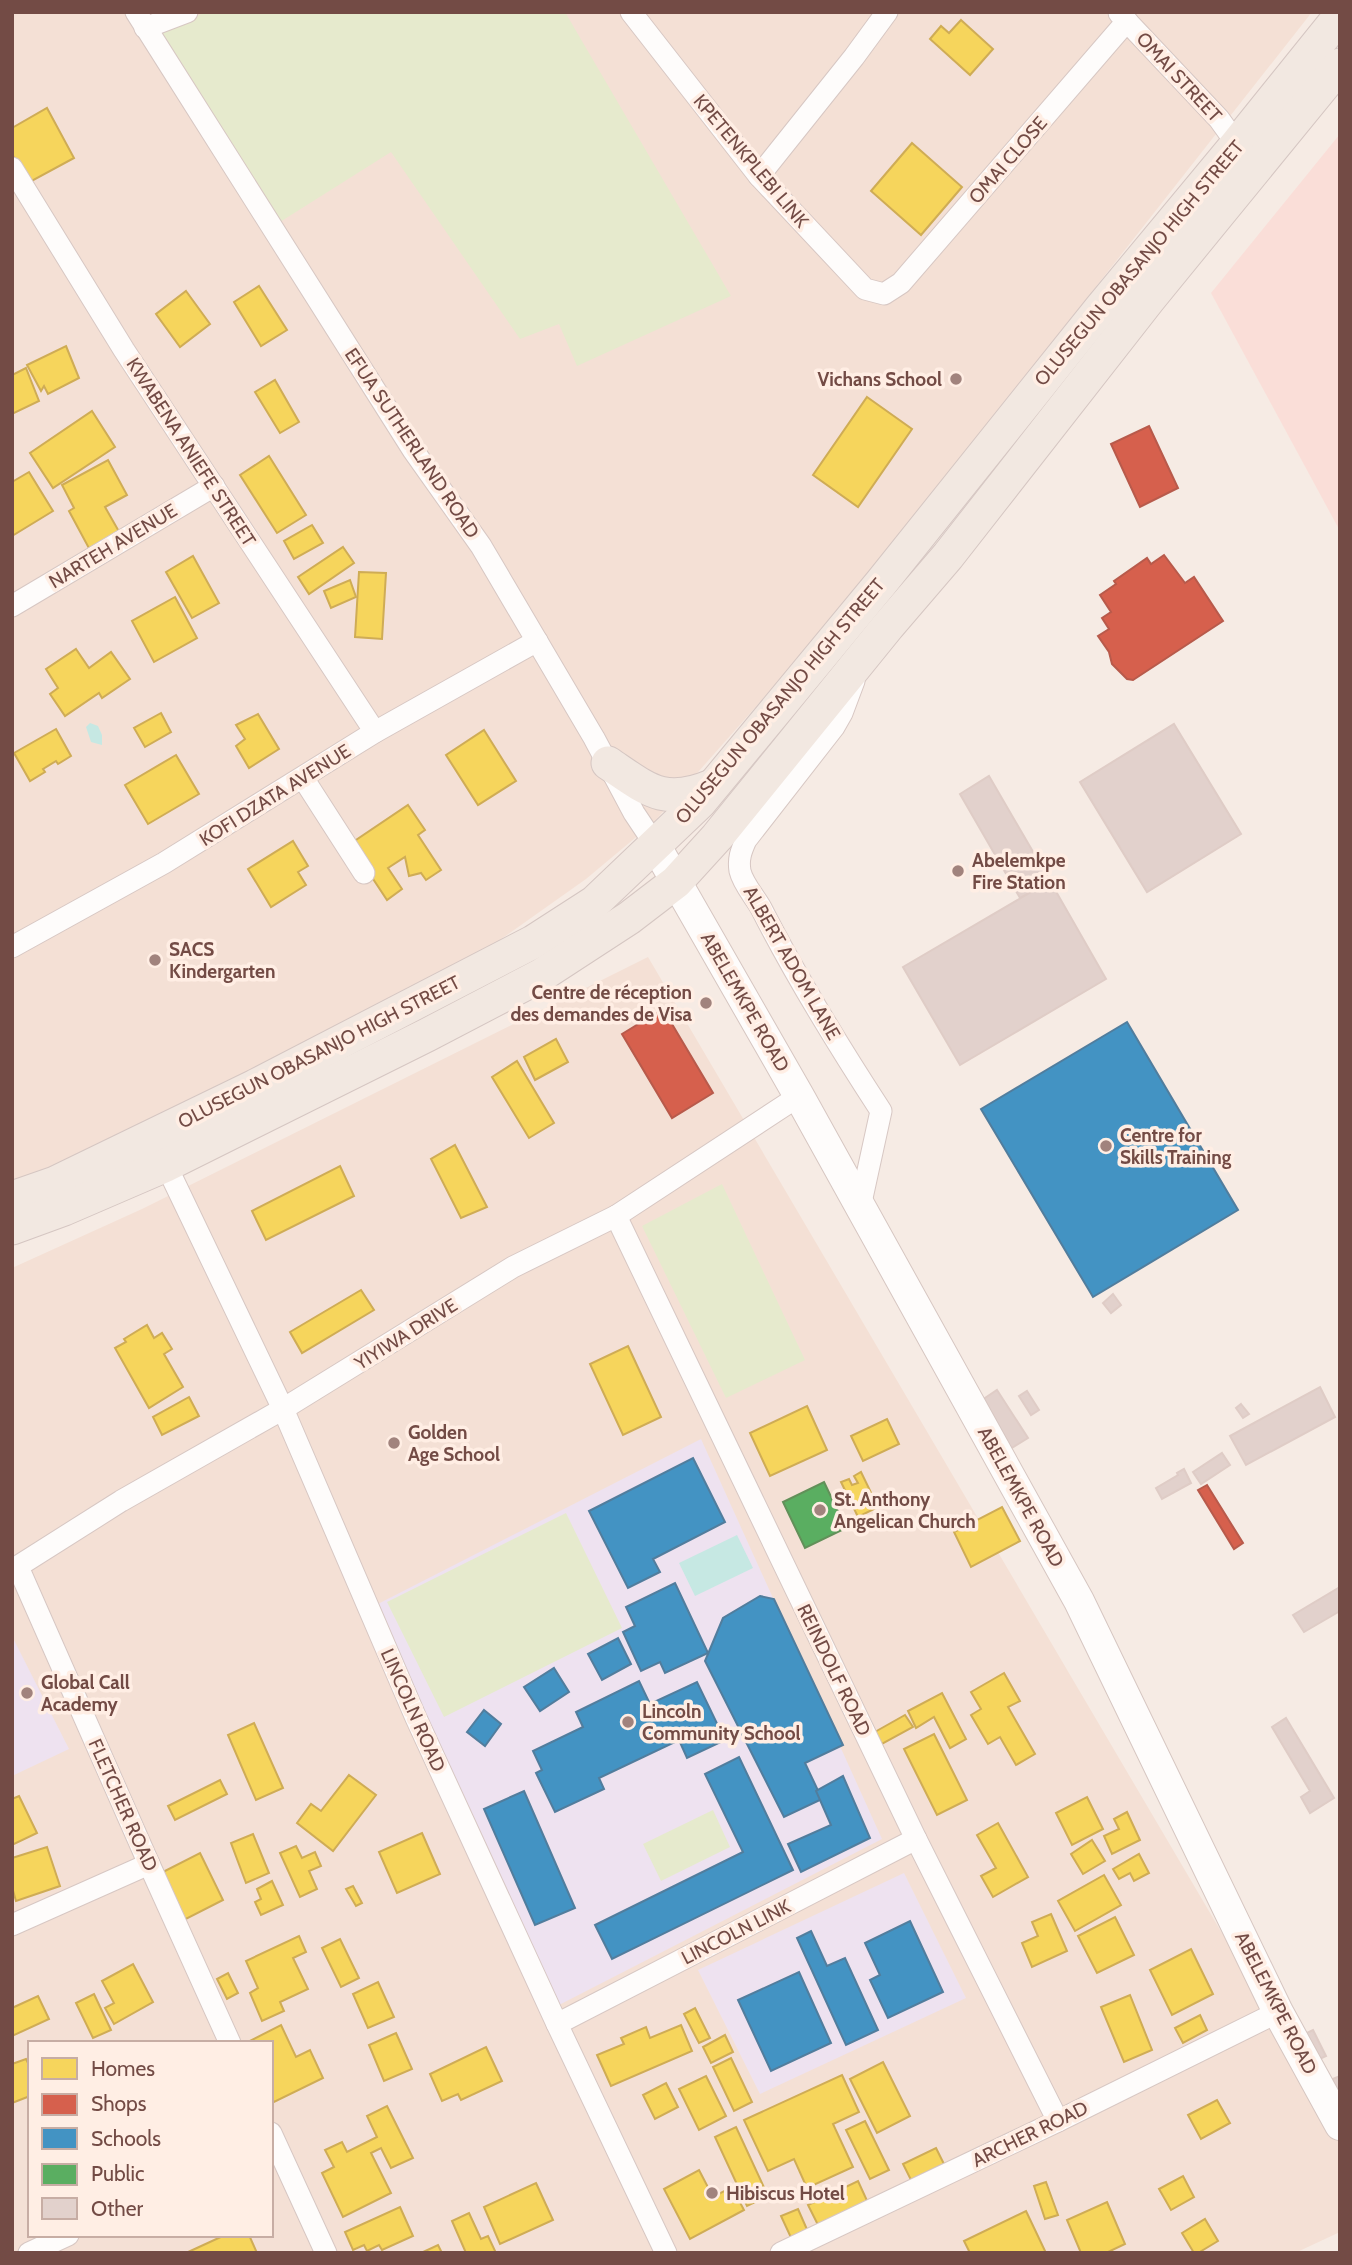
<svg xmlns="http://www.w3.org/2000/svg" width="1352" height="2265" font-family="Cabin,sans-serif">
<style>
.residential{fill:#f4e0d5;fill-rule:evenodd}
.commercial{fill:#faded8}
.education{fill:#eee2f0}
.green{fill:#e6eacd}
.water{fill:#c6e8e3}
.homes{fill:#f6d55c;stroke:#cfac55;stroke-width:2}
.shops{fill:#d6604d;stroke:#b85a4b;stroke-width:2}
.schools{fill:#4393c3;stroke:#517d9d;stroke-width:2}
.public{fill:#5aae61;stroke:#629059;stroke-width:2}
.building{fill:#e2d1cc;stroke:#dfccc6;stroke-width:2}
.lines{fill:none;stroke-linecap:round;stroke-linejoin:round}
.street-casing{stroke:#d7c7c3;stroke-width:23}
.secondary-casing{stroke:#d6c6c1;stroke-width:32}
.primary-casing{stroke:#d5c6c2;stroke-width:35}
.street{stroke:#fefcfb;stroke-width:21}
.secondary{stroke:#fefcfb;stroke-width:30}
.primary{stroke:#f2e8e1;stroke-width:33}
.poi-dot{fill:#a1837d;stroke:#ffeee4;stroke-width:2.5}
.labels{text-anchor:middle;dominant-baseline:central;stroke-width:7;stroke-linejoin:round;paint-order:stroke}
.street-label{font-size:19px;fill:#734b45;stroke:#ffeee4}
.poi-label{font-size:19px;font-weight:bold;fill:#734b45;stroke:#ffeee4;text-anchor:start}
</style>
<rect width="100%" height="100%" fill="#f6ebe4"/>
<g class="residential">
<polygon points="12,12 1312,12 844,607 653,823 586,879 480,954 148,1125 12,1184"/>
<path d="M648,957L1340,2134V2232L1295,2253H12V1268L142,1209ZM30,2043H271V2235H30Z"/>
</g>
<polygon class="commercial" points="1340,134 1340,531 1211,293"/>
<g class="education">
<polygon points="701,1439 882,1839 557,2006 374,1606"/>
<polygon points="12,1636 69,1749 12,1776"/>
<polygon points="904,1873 966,1998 760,2094 698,1970"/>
</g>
<g class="green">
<polygon points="206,12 565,12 731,296 577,366 559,324 520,339 391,152 280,222 159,31"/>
<polygon points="722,1184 805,1360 726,1398 642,1226"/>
<polygon points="566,1513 622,1628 444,1717 387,1602"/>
<polygon points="713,1810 730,1847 661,1881 643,1844"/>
</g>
<g class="water">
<polygon points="90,723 98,726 102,735 102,745 91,742 86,727"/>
<polygon points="737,1535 753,1568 695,1596 679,1563"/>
</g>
<g class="homes">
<polygon points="961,20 993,49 970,75 930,39 941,26 949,33"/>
<polygon points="47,108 74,158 28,183 12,154 12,128"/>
<polygon points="912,143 962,187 921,235 871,191"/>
<polygon points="259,286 287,330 261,346 234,302"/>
<polygon points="186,291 210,324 180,347 156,314"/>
<polygon points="66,346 79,378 48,394 44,386 41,391 27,365"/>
<polygon points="26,368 39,401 12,414 12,375"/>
<polygon points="275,380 299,422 280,433 255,392"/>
<polygon points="867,397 912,429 858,507 813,475"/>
<polygon points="92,411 115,447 53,488 30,453"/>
<polygon points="269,456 306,515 277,533 240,475"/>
<polygon points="108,460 127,495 105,507 121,535 91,552 69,511 74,508 62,485"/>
<polygon points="29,472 53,511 12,536 12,482"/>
<polygon points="312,525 323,543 294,559 284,541"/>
<polygon points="343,547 354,563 309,594 298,577"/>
<polygon points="193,556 219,603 192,618 166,572"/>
<polygon points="359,572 386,573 382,639 355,637"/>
<polygon points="350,580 356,597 331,608 324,591"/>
<polygon points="175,597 197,638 154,662 132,621"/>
<polygon points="76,649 89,668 111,652 130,679 102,698 99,693 65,716 50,694 58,688 46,669"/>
<polygon points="161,713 171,732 145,747 134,728"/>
<polygon points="258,714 279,749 249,768 236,746 245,739 236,725"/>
<polygon points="56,729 71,756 58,764 56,761 43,769 45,772 30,781 14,753"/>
<polygon points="484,730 516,781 478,805 446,755"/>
<polygon points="176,755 199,794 148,824 125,785"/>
<polygon points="408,805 425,830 418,835 441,870 426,880 421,873 409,876 405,857 388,868 402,889 387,900 350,844"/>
<polygon points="293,841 308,866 298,872 306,885 271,907 248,869"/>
<polygon points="556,1039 568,1062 535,1080 524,1057"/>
<polygon points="517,1061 554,1123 529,1138 492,1077"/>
<polygon points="455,1145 487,1207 461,1218 431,1159"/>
<polygon points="340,1166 354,1196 266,1240 252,1211"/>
<polygon points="361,1290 374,1310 302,1353 290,1332"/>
<polygon points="147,1325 154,1338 162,1333 172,1349 164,1354 183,1387 149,1408 115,1348 126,1342 124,1339"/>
<polygon points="628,1346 661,1417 623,1435 590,1364"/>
<polygon points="189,1397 199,1416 162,1435 153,1417"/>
<polygon points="807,1406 827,1450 770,1476 750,1433"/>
<polygon points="887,1419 899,1444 863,1461 851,1436"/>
<polygon points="861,1472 878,1507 858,1517 841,1482 849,1479 852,1485 858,1483 854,1476"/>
<polygon points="1002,1507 1020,1541 971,1567 954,1532"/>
<polygon points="1004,1673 1020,1701 1008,1707 1035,1754 1016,1765 1000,1737 988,1744 971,1715 981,1709 971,1692"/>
<polygon points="942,1693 966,1739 950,1748 934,1717 916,1728 908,1711"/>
<polygon points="905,1715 913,1727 880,1745 873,1733"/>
<polygon points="254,1723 283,1788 256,1800 228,1735"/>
<polygon points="934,1734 967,1800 937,1815 904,1749"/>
<polygon points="349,1775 376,1795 333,1851 297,1823 311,1804 321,1811"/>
<polygon points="220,1780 227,1794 175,1820 168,1806"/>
<polygon points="19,1796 37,1833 12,1845 12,1799"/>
<polygon points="1087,1797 1103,1829 1072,1845 1056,1813"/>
<polygon points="1127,1812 1140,1840 1112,1854 1104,1836 1119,1829 1114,1819"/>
<polygon points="998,1823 1028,1877 993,1897 981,1876 996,1868 977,1835"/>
<polygon points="422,1833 440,1874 397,1893 379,1852"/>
<polygon points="253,1834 269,1873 246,1883 231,1843"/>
<polygon points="1092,1840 1105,1861 1083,1874 1071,1854"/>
<polygon points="296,1846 302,1858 315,1852 321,1866 309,1871 317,1889 300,1897 280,1853"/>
<polygon points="47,1847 60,1886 16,1901 12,1887 12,1858"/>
<polygon points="200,1853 223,1900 180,1922 157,1875"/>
<polygon points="1139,1854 1149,1873 1134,1881 1130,1873 1119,1879 1113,1869"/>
<polygon points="1104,1875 1121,1905 1075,1931 1058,1901"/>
<polygon points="272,1881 283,1905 261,1915 255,1902 261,1899 257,1889"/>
<polygon points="353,1886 362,1903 356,1906 346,1889"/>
<polygon points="1051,1914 1067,1951 1032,1967 1022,1943 1038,1936 1032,1922"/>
<polygon points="1115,1917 1134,1955 1097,1973 1078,1936"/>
<polygon points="299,1936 306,1952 293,1958 308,1989 280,2002 284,2011 262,2021 250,1993 258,1988 246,1961"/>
<polygon points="340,1939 359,1978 341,1987 322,1948"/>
<polygon points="1191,1949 1213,1994 1172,2015 1150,1970"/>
<polygon points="133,1964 153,2002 114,2024 105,2008 114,2003 102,1981"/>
<polygon points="228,1973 238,1993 227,1999 217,1979"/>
<polygon points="378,1982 394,2017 368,2028 353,1994"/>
<polygon points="94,1994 111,2030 93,2038 76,2003"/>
<polygon points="1130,1995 1152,2050 1124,2062 1101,2007"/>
<polygon points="38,1996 49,2019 12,2036 12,2008"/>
<polygon points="695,2008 710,2038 699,2043 684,2014"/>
<polygon points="1200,2015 1207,2030 1183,2043 1175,2028"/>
<polygon points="281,2025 296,2057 310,2050 323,2078 274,2102 271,2097 271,2043 246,2043"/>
<polygon points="681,2025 692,2051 611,2086 597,2055 624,2044 621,2038 646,2027 650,2038"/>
<polygon points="396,2033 412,2069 384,2081 369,2045"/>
<polygon points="725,2035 733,2052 711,2063 703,2047"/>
<polygon points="486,2047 502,2081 461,2100 458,2094 442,2101 430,2074"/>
<polygon points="731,2058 752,2102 734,2111 713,2067"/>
<polygon points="26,2059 30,2067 30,2096 12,2103 12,2064"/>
<polygon points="883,2062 910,2116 877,2133 850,2079"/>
<polygon points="842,2075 859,2112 833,2124 853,2167 807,2188 794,2159 768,2171 744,2120"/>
<polygon points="706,2076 726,2116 699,2130 679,2089"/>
<polygon points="666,2083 678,2107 655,2119 643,2095"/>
<polygon points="1217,2100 1230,2123 1201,2139 1188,2115"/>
<polygon points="387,2106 413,2158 391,2168 381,2148 371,2153 391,2193 343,2217 322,2173 334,2167 325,2150 342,2142 347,2152 377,2137 367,2116"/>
<polygon points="865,2121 889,2170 870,2179 846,2130"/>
<polygon points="736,2127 768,2196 747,2206 715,2137"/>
<polygon points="936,2148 944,2164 911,2180 903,2164"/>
<polygon points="699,2170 713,2197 732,2187 744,2210 690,2239 664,2189"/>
<polygon points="1183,2176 1194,2197 1171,2210 1159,2189"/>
<polygon points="858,2181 869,2205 820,2229 808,2205"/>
<polygon points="1046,2182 1058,2215 1045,2219 1034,2186"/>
<polygon points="536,2183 553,2220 500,2244 484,2207"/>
<polygon points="1107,2202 1125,2244 1106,2253 1081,2253 1067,2220"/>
<polygon points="400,2207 413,2236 382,2250 379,2245 367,2251 364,2245 353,2250 345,2232"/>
<polygon points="798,2209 809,2234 793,2242 781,2216"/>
<polygon points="1026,2211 1046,2253 970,2253 964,2241"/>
<polygon points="469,2213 481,2239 488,2236 496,2253 466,2253 452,2221"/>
<polygon points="1205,2219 1218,2241 1198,2253 1194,2253 1182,2233"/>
<polygon points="225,2235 249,2235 257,2253 186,2253"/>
<polygon points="438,2245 442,2253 421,2253"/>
</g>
<g class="shops">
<polygon points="1149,426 1178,488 1140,507 1111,444"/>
<polygon points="1164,555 1185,583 1194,577 1223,621 1133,680 1127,679 1112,664 1109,652 1098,636 1109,629 1102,618 1111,612 1100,595 1116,584 1114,581 1147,558 1151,564"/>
<polygon points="663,1009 713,1093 672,1118 622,1034"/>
<polygon points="1207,1485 1243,1543 1234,1549 1198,1490"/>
</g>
<g class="schools">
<polygon points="1127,1022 1238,1210 1093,1297 981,1109"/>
<polygon points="693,1458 725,1522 653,1559 660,1572 628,1588 589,1511"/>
<polygon points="675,1583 708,1653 665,1673 660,1662 641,1671 623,1632 635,1626 626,1607"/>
<polygon points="760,1596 774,1599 843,1745 805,1763 822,1799 784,1817 705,1661 723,1618"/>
<polygon points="618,1638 631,1664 602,1680 588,1654"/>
<polygon points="554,1668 569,1692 540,1711 524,1687"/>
<polygon points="639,1681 650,1704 697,1682 725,1740 687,1758 679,1740 599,1778 604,1789 555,1812 536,1773 542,1770 533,1751 583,1727 576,1712"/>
<polygon points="484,1710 501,1724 485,1746 467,1732"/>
<polygon points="739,1757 793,1870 612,1959 595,1925 743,1852 705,1774"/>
<polygon points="843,1776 870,1838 801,1872 788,1844 831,1825 816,1791"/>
<polygon points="524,1791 575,1908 535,1925 484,1809"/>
<polygon points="910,1921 943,1992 888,2018 870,1980 880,1975 865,1943"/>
<polygon points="811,1931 827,1966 845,1958 878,2030 846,2045 797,1938"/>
<polygon points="799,1972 831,2043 771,2071 738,2000"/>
</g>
<polygon class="public" points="824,1482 846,1528 805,1548 783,1502"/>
<g class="building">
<polygon points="1174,724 1241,834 1147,892 1080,782"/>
<polygon points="989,776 1050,881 1020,898 960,794"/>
<polygon points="1050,881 1106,979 960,1065 903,967"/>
<polygon points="1113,1294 1121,1305 1111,1313 1103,1303"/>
<polygon points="1320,1387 1335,1417 1246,1465 1230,1436"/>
<polygon points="997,1390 1028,1438 1010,1449 982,1400"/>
<polygon points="1027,1391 1039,1410 1031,1415 1019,1396"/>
<polygon points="1241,1404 1249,1414 1243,1418 1236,1408"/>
<polygon points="1222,1453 1230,1465 1201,1484 1193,1472"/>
<polygon points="1184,1469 1191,1483 1162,1499 1156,1488 1178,1475 1177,1473"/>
<polygon points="1340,1587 1340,1611 1304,1632 1293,1615"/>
<polygon points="1286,1718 1334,1798 1310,1813 1301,1797 1310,1791 1272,1727"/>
<polygon points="1313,2030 1326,2056 1309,2064 1296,2038"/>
<polygon points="1340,2076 1340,2095 1323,2083"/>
</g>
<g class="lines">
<g class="street-casing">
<g id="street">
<polyline points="136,12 413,450 481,546 594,738 634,813 654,843"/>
<polyline points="631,12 759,176 865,289 884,294 901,283 1127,21"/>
<polyline points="1119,13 1219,119 1237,144"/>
<polyline points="145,28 187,12"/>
<polyline points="12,168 124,350 375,732"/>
<polyline points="759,176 854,57 887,12"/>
<polyline points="12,606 214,486"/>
<path d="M854,681L842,713L834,727L746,840C741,851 738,859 740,871C743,884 755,897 761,908C797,979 838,1045 881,1111L860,1207"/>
<polyline points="303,778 364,873"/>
<polyline points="12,947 164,863 375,732 537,641"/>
<polyline points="166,1165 283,1409 416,1718 557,2024 666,2253"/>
<polyline points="616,1216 916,1839 1058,2121"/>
<polyline points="18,1567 149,1864 230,2043"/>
<polyline points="12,1570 121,1501 283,1409 513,1267 616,1216 799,1096"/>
<polyline points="12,1925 149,1864"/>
<polyline points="557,2024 916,1839"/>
<polyline points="271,2133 326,2253"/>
<polyline points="29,2253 68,2235"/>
<polyline points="781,2253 1058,2121 1278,2012"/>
</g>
</g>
<g class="secondary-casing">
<polyline id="secondary" points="654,843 799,1096 1079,1601 1278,2012 1340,2125"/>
</g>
<g class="primary-casing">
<g id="primary">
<path d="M608,763C648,790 664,806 712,786"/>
<polyline points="12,1198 55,1183 255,1086 533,942 595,902 700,802 881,583 1101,308 1237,144 1340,16"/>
<polyline points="12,1228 64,1209 166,1165 427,1035 540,976 629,918 676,882 717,837 888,626 948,556 1149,299 1340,65"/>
</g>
</g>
<use href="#street" class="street"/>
<use href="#secondary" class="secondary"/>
<use href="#primary" class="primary"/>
</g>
<g class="poi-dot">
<circle cx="956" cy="379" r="7"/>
<circle cx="958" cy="871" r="7"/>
<circle cx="155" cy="960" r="7"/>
<circle cx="706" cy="1003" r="7"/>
<circle cx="1106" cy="1146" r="7"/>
<circle cx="394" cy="1443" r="7"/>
<circle cx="820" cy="1510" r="7"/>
<circle cx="27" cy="1693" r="7"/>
<circle cx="628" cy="1722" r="7"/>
<circle cx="712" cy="2193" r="7"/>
</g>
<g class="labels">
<g class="street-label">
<text transform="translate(1179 77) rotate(47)">OMAI STREET</text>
<text transform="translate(1008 160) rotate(-49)">OMAI CLOSE</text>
<text transform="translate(751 161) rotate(50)">KPETENKPLEBI LINK</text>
<text transform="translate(1139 263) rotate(-50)">OLUSEGUN OBASANJO HIGH STREET</text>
<text transform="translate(412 443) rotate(56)">EFUA SUTHERLAND ROAD</text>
<text transform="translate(191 452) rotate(57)">KWABENA ANIEFE STREET</text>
<text transform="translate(113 546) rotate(-31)">NARTEH AVENUE</text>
<text transform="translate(780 701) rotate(-50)">OLUSEGUN OBASANJO HIGH STREET</text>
<text transform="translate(275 795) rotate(-32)">KOFI DZATA AVENUE</text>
<text transform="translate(792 963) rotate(60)">ALBERT ADOM LANE</text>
<text transform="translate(745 1002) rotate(60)">ABELEMKPE ROAD</text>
<text transform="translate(319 1052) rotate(-27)">OLUSEGUN OBASANJO HIGH STREET</text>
<text transform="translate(406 1334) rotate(-32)">YIYIWA DRIVE</text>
<text transform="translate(1021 1497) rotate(61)">ABELEMKPE ROAD</text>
<text transform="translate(834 1670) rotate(64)">REINDOLF ROAD</text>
<text transform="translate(413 1710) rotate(66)">LINCOLN ROAD</text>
<text transform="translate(123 1805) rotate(66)">FLETCHER ROAD</text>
<text transform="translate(736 1932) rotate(-27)">LINCOLN LINK</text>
<text transform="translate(1276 2003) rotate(63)">ABELEMKPE ROAD</text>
<text transform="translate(1030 2134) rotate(-26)">ARCHER ROAD</text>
</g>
<g class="poi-label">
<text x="942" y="379" text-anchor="end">Vichans School</text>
<text x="972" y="860">Abelemkpe<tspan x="972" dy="22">Fire Station</tspan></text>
<text x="169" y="949">SACS<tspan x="169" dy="22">Kindergarten</tspan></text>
<text x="692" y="992" text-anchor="end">Centre de réception<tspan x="692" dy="22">des demandes de Visa</tspan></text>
<text x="1120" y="1135">Centre for<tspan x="1120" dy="22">Skills Training</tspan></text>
<text x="408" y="1432">Golden<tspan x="408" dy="22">Age School</tspan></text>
<text x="834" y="1499">St. Anthony<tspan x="834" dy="22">Angelican Church</tspan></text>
<text x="41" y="1682">Global Call<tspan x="41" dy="22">Academy</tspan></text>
<text x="642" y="1711">Lincoln<tspan x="642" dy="22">Community School</tspan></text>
<text x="726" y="2193">Hibiscus Hotel</text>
</g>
</g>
<rect width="1352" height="2265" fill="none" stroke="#734b45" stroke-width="28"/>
<rect x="28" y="2041" width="245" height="196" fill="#ffeee4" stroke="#c7ada4" stroke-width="2"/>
<rect x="42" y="2058" width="35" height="21" fill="#f6d55c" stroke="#c7ada4" stroke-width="2"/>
<text x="91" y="2076" font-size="21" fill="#734b45">Homes</text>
<rect x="42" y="2094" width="35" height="21" fill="#d6604d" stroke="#c7ada4" stroke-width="2"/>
<text x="91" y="2111" font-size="21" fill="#734b45">Shops</text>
<rect x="42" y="2128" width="35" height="21" fill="#4393c3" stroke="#c7ada4" stroke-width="2"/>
<text x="91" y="2146" font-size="21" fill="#734b45">Schools</text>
<rect x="42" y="2164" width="35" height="21" fill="#5aae61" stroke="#c7ada4" stroke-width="2"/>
<text x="91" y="2181" font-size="21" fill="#734b45">Public</text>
<rect x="42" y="2198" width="35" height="21" fill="#e2d1cc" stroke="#c7ada4" stroke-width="2"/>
<text x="91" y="2216" font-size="21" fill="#734b45">Other</text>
</svg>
